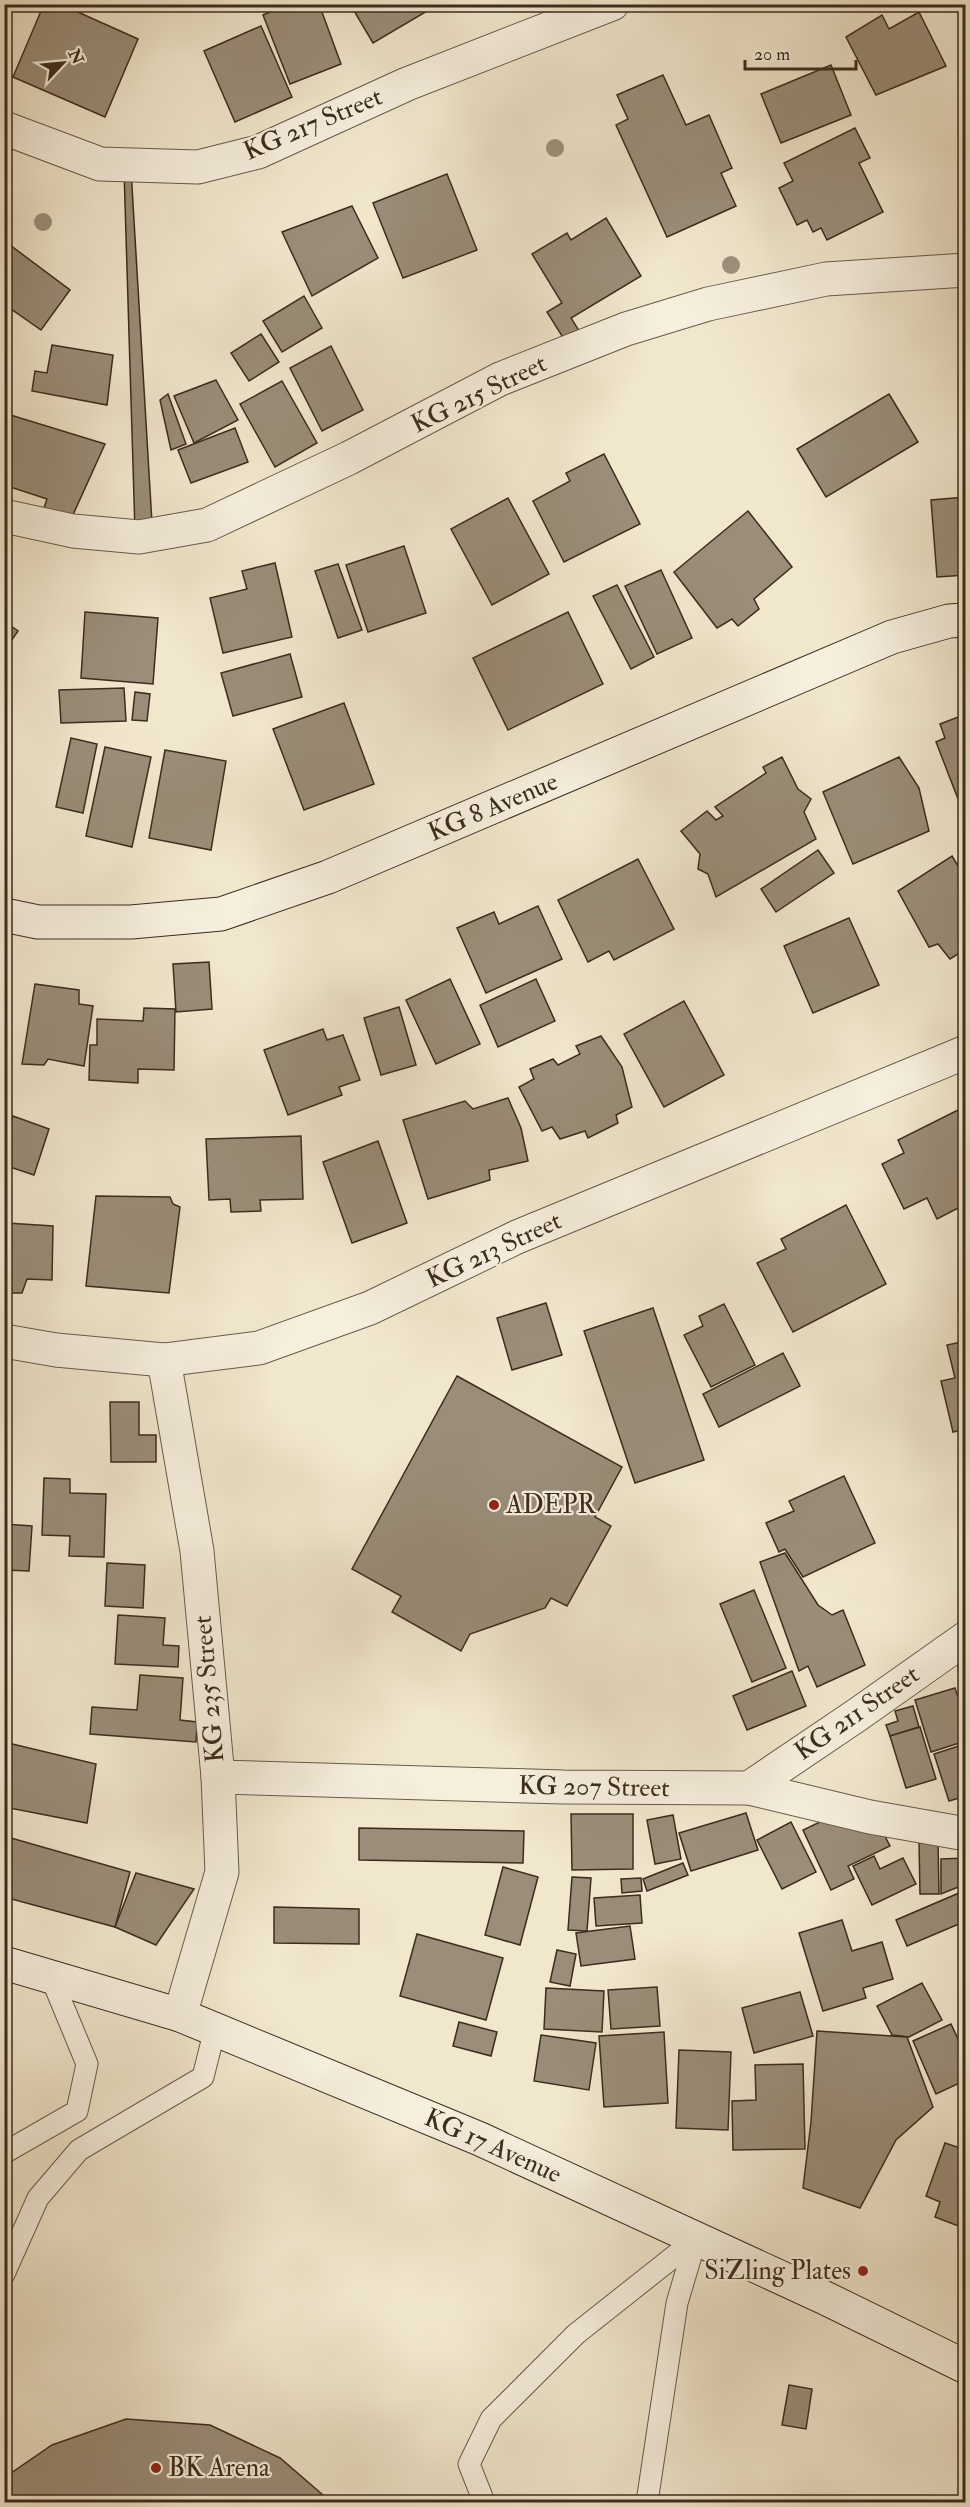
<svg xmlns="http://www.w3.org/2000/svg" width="970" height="2507" font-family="'IM FELL Double Pica',serif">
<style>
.building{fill:#9a8d79;stroke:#3c2c1e;stroke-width:1.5}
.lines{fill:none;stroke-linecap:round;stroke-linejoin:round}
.lane-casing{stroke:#695b4a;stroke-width:23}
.street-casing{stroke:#695b4a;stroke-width:35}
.secondary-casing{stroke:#3c2c1e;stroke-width:35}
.lane{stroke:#f6efde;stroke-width:21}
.street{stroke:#f6efde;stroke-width:33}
.secondary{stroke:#f6efde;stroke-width:33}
.tree{fill:#9e917d}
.poi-dot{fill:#8f2418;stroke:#f6efde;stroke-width:2}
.labels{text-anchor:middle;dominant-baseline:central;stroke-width:4.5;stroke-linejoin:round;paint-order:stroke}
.street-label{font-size:26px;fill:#3c2c1e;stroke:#f6efde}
.poi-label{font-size:26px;fill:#3c2c1e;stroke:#f6efde;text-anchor:start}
</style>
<rect width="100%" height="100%" fill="#f1e7cd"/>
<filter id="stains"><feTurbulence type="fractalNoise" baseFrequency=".00333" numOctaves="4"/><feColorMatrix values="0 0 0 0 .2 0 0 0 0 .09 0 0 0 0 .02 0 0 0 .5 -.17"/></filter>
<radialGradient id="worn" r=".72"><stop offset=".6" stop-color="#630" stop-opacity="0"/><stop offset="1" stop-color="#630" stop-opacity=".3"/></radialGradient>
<g class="building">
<polygon points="44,4 60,4 138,39 105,117 13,77"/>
<polygon points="289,4 319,4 341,64 290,84 263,15"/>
<polygon points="350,4 439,4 373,43"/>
<polygon points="919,12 946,66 876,95 846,37 882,15 889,29"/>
<polygon points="261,26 292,97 235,122 204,51"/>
<polygon points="831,65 851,115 781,143 761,94"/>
<polygon points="663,75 686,125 709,115 732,168 721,173 736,206 667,237 616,125 628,119 617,95"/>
<polygon points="855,128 870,158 859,163 883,212 827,240 821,228 813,232 807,220 797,225 779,188 793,181 784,163"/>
<polygon points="124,170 131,170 152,523 135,531"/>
<polygon points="447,174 477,250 403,278 373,203"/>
<polygon points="352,206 378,258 312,296 282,232"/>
<polygon points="606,218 641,276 571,318 581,334 567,344 547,312 562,303 532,254 567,233 571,240"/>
<polygon points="6,242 70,290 41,330 4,304"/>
<polygon points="304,296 322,328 282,352 263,321"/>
<polygon points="261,334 279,362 249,381 231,353"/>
<polygon points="52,345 113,355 107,405 32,391 35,371 47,373"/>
<polygon points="331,346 363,410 322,431 290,368"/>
<polygon points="216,380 238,420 194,443 174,396"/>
<polygon points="282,381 317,443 275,467 240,404"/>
<polygon points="168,394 186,444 171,450 160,400"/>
<polygon points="889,394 918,442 826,497 797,449"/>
<polygon points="4,413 105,444 72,517 44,508 47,499 4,485"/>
<polygon points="235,428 248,462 191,483 178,450"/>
<polygon points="604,454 640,524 564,562 533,501 570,481 566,473"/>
<polygon points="966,497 966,575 937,577 931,500"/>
<polygon points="508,498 549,574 492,605 451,529"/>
<polygon points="748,511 792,567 754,599 759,609 738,626 732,619 717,628 674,572"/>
<polygon points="404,546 426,613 368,632 346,565"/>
<polygon points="275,563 292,637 223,653 210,598 247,589 242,571"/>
<polygon points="338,564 362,630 338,638 315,571"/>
<polygon points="661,570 692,638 657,654 625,586"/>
<polygon points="617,585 654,657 631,669 593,596"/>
<polygon points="85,612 158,618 153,684 81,678"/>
<polygon points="568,612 603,684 508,730 473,658"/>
<polygon points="4,621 18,631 4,651"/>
<polygon points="290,654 302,697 233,716 221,673"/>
<polygon points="124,688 126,721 61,723 59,690"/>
<polygon points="135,692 150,694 147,721 132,720"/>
<polygon points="344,703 374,784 304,810 273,729"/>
<polygon points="966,714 966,802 960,804 936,742 945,738 940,724"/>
<polygon points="71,738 97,744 83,813 56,807"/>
<polygon points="105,747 151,757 132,847 86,836"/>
<polygon points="165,750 226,761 211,850 149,838"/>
<polygon points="782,757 798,789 811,799 804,812 816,839 716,897 708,874 698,869 700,854 681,831 707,811 716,820 723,816 715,807 766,773 763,767"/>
<polygon points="899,757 919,788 929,831 853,864 823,792"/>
<polygon points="818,850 834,873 776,912 761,889"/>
<polygon points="952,856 966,879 966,949 950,959 938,944 929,947 898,891"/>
<polygon points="638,859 674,929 614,960 609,951 588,962 558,900"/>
<polygon points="538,906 562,959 486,993 457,928 494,912 499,924"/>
<polygon points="849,918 879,985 813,1013 784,946"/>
<polygon points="209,962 212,1009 176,1012 173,964"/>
<polygon points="450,979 480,1044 436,1064 406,1000"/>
<polygon points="536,979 555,1021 498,1047 480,1005"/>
<polygon points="35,984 79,990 79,1004 93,1006 84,1066 48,1059 44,1065 22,1064"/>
<polygon points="684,1001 724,1075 664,1107 624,1034"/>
<polygon points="399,1007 416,1065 381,1075 364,1018"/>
<polygon points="144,1008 175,1009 174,1070 138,1069 138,1083 89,1080 90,1045 97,1045 97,1019 143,1021"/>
<polygon points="323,1029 327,1040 343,1035 360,1080 339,1087 342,1095 288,1115 264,1050"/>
<polygon points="601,1036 622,1067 632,1107 616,1115 618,1123 588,1138 585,1131 560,1139 552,1127 542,1131 519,1087 534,1079 530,1069 553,1059 558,1065 580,1054 576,1046"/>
<polygon points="508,1098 521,1128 528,1161 489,1170 490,1180 428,1199 403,1120 465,1101 473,1109"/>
<polygon points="966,1106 966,1204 937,1219 927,1198 904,1209 882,1164 904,1153 898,1140"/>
<polygon points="13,1116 49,1129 34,1175 4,1165 4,1142"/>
<polygon points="301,1136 303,1199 260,1200 261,1211 231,1212 230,1199 209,1200 206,1139"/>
<polygon points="378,1141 407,1223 352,1243 323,1162"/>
<polygon points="96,1196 170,1197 173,1204 180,1207 169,1293 86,1286"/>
<polygon points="4,1205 9,1206 7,1223 53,1226 52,1280 27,1279 22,1293 4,1293"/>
<polygon points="846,1205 886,1284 793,1332 757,1263 786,1249 781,1239"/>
<polygon points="546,1303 562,1355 512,1370 497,1318"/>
<polygon points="724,1304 755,1365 711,1387 684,1335 703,1326 699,1316"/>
<polygon points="653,1308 704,1460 635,1483 584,1331"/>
<polygon points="966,1341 966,1429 953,1432 941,1381 955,1378 947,1345"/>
<polygon points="783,1353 800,1386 719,1427 703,1394"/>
<polygon points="457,1376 622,1467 595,1517 611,1526 567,1606 551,1598 545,1608 470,1634 461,1651 392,1612 401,1596 352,1569"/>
<polygon points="110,1402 139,1402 139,1435 156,1435 156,1462 111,1462"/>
<polygon points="844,1476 875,1543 803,1577 785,1549 779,1552 766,1523 794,1511 789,1501"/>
<polygon points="44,1478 70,1479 70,1493 106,1494 104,1557 69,1556 70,1536 42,1535"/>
<polygon points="4,1524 32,1526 29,1571 4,1570"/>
<polygon points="785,1553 818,1605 832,1615 843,1610 865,1665 817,1687 808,1666 799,1671 760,1562"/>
<polygon points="107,1563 145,1565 143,1608 105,1606"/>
<polygon points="754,1590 786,1668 752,1682 720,1604"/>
<polygon points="118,1615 165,1618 163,1645 179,1646 178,1667 115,1664"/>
<polygon points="966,1661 966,1702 962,1702 958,1666"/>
<polygon points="792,1671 806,1706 747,1730 733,1696"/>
<polygon points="140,1675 183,1678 180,1720 197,1722 196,1742 90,1734 92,1707 137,1710"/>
<polygon points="955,1688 966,1721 966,1741 931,1752 915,1700"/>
<polygon points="913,1706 919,1727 890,1736 886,1725 898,1721 895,1711"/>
<polygon points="920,1727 936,1779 906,1788 890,1736"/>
<polygon points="4,1742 96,1764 87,1823 4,1807"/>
<polygon points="965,1744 966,1796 949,1801 934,1754"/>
<polygon points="746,1813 758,1850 691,1871 679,1833"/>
<polygon points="571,1814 633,1814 633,1869 572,1870"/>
<polygon points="673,1815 681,1859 655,1864 647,1820"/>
<polygon points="824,1820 878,1823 890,1846 848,1866 854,1879 831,1890 803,1830"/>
<polygon points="791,1822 816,1872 782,1889 757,1840"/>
<polygon points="359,1828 524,1831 523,1863 359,1860"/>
<polygon points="4,1836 130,1872 115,1927 4,1897"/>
<polygon points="938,1841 939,1894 920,1894 919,1842"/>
<polygon points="874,1856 880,1869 903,1858 916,1884 872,1905 853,1866"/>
<polygon points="966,1858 966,1884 941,1894 941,1859"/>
<polygon points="683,1863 688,1875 647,1891 643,1879"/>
<polygon points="503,1867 538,1877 520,1945 485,1935"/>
<polygon points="136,1873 194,1889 156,1945 115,1927"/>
<polygon points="572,1877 591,1878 587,1931 568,1930"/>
<polygon points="641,1878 642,1891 622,1893 621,1879"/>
<polygon points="966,1890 966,1921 907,1946 896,1920"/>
<polygon points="640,1895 642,1923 596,1926 594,1898"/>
<polygon points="274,1907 359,1909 359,1944 274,1943"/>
<polygon points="842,1920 852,1951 882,1942 893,1979 863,1988 866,1998 823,2011 799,1933"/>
<polygon points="630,1926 635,1959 581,1966 576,1933"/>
<polygon points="417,1934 503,1958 486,2020 400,1996"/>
<polygon points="557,1950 576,1954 570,1986 550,1982"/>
<polygon points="922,1983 942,2020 909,2037 892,2035 877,2006"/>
<polygon points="657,1987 660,2026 611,2029 608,1990"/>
<polygon points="546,1988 604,1991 602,2032 544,2029"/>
<polygon points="800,1992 813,2036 754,2053 742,2008"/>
<polygon points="459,2022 497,2032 491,2056 453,2046"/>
<polygon points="951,2024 966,2056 966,2080 936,2094 913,2041"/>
<polygon points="817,2031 907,2037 933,2107 896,2140 860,2208 803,2188 811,2122"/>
<polygon points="664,2032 668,2103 604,2107 599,2036"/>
<polygon points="541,2035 596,2043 589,2090 534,2081"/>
<polygon points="679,2050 731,2052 728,2130 676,2128"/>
<polygon points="803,2064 805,2149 733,2150 732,2101 756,2100 755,2065"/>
<polygon points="945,2143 966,2150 966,2229 935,2217 940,2202 926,2196"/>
<polygon points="789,2385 812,2389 806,2429 782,2425"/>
<polygon points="126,2419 210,2425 280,2458 331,2502 4,2502 4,2478 52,2445"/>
</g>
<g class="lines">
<g class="lane-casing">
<g id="lane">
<polyline points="4,2153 77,2111 87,2064 51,1977"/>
<polyline points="4,2274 38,2198 79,2150 203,2077 215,2029"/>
<polyline points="484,2502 469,2464 491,2419 576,2334 696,2239"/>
<polyline points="647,2502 677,2303 696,2239"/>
</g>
</g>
<g class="street-casing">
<g id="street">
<polyline points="4,128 100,164 198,167 258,152 407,84 612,4"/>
<polyline points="4,516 73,531 139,537 207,525 349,458 500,379 626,329 708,304 826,279 966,270"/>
<polyline points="4,1341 56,1350 164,1360 259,1348 370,1308 517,1237 966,1052"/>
<polyline points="164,1360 197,1551 218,1777 222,1872 180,2015"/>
<polyline points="218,1777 564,1787 749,1788 870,1817 966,1834"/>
<polyline points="749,1788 857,1715 966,1638"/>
</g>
</g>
<g class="secondary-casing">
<g id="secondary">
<polyline points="4,915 38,922 131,922 221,914 328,877 892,637 949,621 966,620"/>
<polyline points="4,1963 180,2015 480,2139 823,2297 966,2367"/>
</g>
</g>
<use href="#lane" class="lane"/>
<use href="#street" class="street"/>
<use href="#secondary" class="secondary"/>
</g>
<g class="tree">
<circle cx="555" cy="148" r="9"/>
<circle cx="43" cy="222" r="9"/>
<circle cx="731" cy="265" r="9"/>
</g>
<g class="poi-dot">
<circle cx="494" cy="1505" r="6"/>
<circle cx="863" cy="2271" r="6"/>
<circle cx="156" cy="2468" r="6"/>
</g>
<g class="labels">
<g class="street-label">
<text transform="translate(313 124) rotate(-23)">KG 217 Street</text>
<text transform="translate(479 394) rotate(-26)">KG 215 Street</text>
<text transform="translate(493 807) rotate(-23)">KG 8 Avenue</text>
<text transform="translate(494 1250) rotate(-25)">KG 213 Street</text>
<text transform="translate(209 1689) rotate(-95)">KG 235 Street</text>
<text transform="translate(857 1713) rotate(-35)">KG 211 Street</text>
<text transform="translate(594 1787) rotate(1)">KG 207 Street</text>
<text transform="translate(493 2146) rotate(24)">KG 17 Avenue</text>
</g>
<g class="poi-label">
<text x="506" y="1505">ADEPR</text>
<text x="851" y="2271" text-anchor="end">SiZling Plates</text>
<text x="168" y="2468">BK Arena</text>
</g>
</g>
<rect width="970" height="2507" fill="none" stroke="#f1e7cd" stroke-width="24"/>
<rect x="6" y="6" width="958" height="2495" fill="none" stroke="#3c2c1e" stroke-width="3"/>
<rect x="12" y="12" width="946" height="2483" fill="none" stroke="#3c2c1e" stroke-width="1.5"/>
<g transform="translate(63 63) rotate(64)" stroke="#f6efde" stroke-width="4.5" paint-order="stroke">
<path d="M0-4.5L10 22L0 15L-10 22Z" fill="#3c2c1e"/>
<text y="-9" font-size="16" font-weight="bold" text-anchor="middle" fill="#3c2c1e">N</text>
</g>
<path d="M745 60v9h111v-9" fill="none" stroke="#3c2c1e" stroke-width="3"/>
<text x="754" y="60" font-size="18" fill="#3c2c1e" stroke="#f6efde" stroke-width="4.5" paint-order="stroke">20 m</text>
<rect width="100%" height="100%" filter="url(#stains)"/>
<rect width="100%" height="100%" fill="url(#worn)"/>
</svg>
